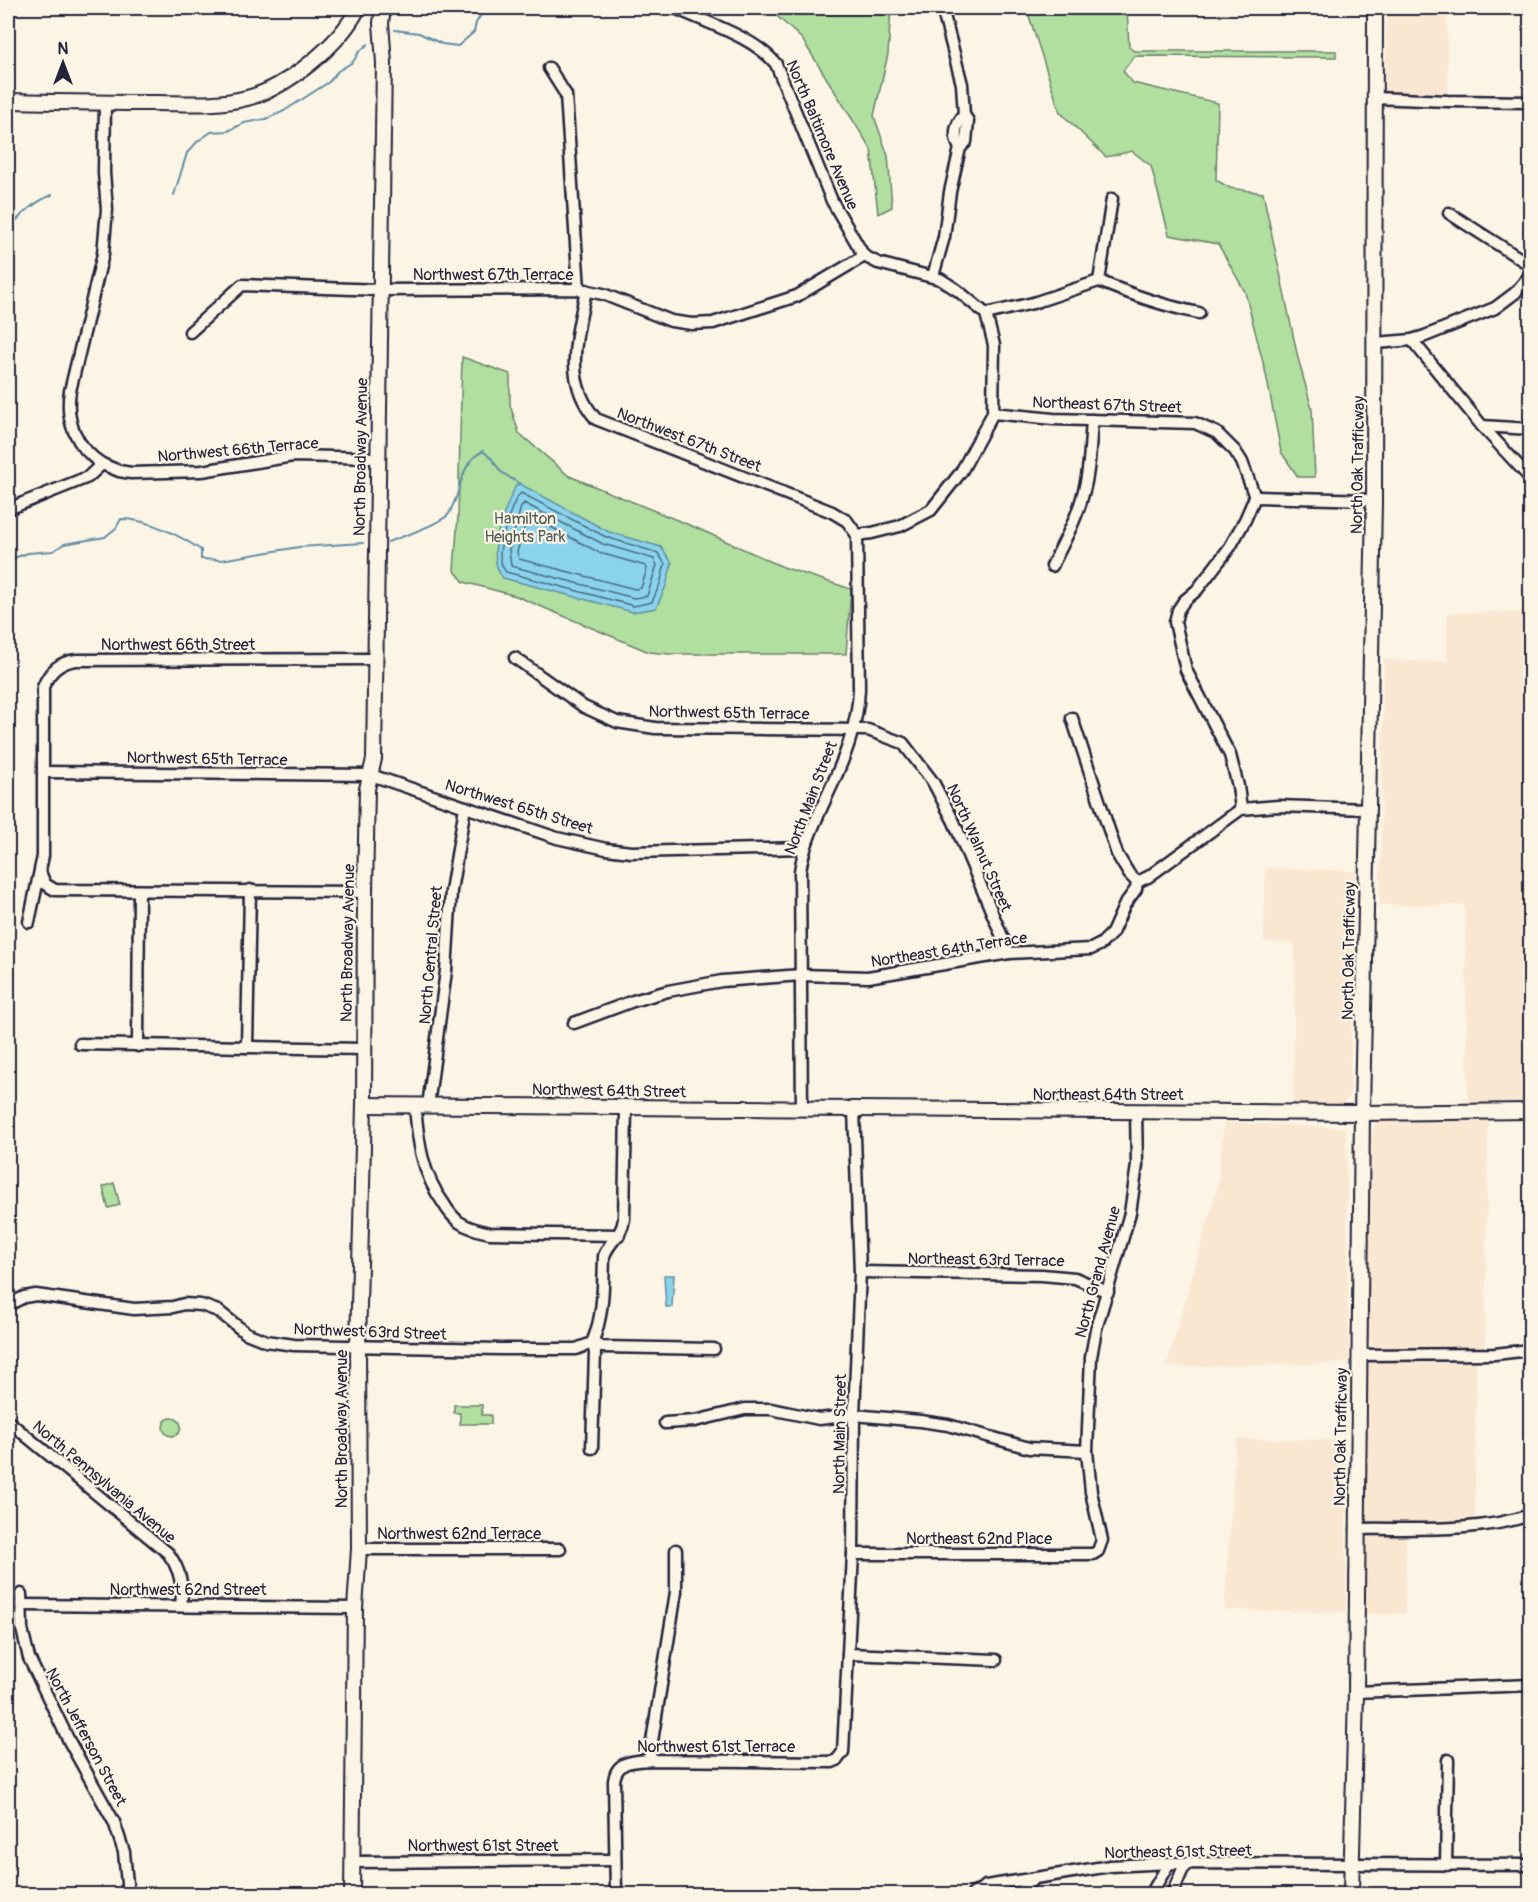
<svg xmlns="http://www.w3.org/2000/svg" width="1538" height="1902" font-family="Pangolin,sans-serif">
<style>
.built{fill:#f9e7d1}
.green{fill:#b0df9f;stroke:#69806d;stroke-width:1.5}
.water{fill:#8ad4eb;stroke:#608da5;stroke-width:1.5}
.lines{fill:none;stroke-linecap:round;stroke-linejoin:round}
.shore{stroke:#4c6981;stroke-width:1.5}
.stream{stroke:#608da5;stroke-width:2}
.street-casing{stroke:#22223b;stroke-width:15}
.secondary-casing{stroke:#22223b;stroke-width:18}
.street{stroke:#fcf5e5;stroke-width:10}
.secondary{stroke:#fcf5e5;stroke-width:14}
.labels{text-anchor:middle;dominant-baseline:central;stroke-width:4.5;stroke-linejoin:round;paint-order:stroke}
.street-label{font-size:16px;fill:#22223b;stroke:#fcf5e5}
.park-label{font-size:16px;fill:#4d5b59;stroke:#fcf5e5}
</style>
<rect width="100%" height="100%" fill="#fcf5e5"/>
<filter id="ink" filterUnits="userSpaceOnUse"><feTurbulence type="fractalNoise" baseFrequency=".0167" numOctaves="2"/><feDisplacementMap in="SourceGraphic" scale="12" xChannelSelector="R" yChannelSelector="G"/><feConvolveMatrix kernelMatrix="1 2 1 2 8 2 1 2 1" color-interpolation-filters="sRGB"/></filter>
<g filter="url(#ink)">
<g class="built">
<polygon points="1387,8 1447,8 1448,108 1384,108"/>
<polygon points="1530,612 1530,1104 1468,1104 1465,905 1380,905 1384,660 1447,662 1447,613"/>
<polygon points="1265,868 1355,871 1350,1092 1349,1097 1343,1104 1293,1105 1295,943 1264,942"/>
<polygon points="1488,1117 1485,1349 1376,1348 1368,1339 1372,1134 1375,1123 1382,1118"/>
<polygon points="1224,1122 1346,1128 1349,1363 1166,1367 1217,1189"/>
<polygon points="1372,1359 1476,1359 1475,1519 1430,1525 1375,1525 1368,1521 1366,1513 1368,1365"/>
<polygon points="1236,1439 1346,1440 1346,1612 1224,1610"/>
<polygon points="1406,1534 1405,1614 1366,1614 1367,1540 1376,1535"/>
</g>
<g class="green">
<polygon points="768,8 891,8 888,54 874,116 888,156 892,207 878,214 871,149 802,39"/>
<polygon points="1019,8 1127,8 1129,47 1134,51 1336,51 1336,57 1134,56 1123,71 1133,83 1218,103 1216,180 1230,188 1263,193 1298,358 1312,409 1315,477 1298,477 1281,452 1266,374 1245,292 1218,244 1169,235 1151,166 1132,151 1106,157 1060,112 1028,13"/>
<polygon points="462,357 510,374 510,405 519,433 569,476 699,529 783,567 851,589 846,654 670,654 649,652 516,596 464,582 454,570 458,516"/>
<polygon points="114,1183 120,1205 108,1208 103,1187"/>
<polygon points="454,1405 482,1405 482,1415 491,1415 491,1424 460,1424 460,1413 454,1413"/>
<circle cx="172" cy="1427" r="9"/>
</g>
<g class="water">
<path d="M520,484L609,532L661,547L672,563L666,586L656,608L633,612L503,578C484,556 505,509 516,485Z"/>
<polygon points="664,1275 674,1275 672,1307 666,1307"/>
</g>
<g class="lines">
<g class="shore">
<path d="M521,493L606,537L658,553L665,564L660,584L652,602L634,606L506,572C502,567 500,561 500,555C500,542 512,500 521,493Z"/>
<polygon points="524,503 603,544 654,559 657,565 647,596 634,598 511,566 509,550 521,507"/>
<polygon points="530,516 600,553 646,566 647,569 641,588 635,589 519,559 517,552 527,518"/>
</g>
<g class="stream">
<polyline points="395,30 419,33 442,44 458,46 474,32 476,23 485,8"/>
<polyline points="174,195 187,153 198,141 211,132 228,131 244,123 266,119 284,111 329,82 338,71 353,62 359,52 368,44"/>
<path d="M8,231C19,216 34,202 52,195"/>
<path d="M388,542C403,536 436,526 448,515C449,514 452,508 452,507C463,486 460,463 483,451L492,459L501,472L520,484"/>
<path d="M8,560L28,553L53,551L64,544L105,537L116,528L121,519C148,519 179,535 201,550V559L221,560L299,547L363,543"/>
</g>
<g class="street-casing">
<g id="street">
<path d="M675,8C707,23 754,37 776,64L832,201L864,256L878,263L940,279L957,290L986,314L1033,303L1099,281C1132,295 1164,306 1199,313"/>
<polyline points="549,68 566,95 579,289"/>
<polyline points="1375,98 1448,101 1530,102"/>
<path d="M960,148C953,137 955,124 964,115"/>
<polyline points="1449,213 1530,265"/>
<polyline points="933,276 944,237 950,192 960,148 966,142 968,121 964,115 962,84 942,8"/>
<polyline points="1099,281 1112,199"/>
<path d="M586,290C577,336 562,380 596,419L832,512L847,521L857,535"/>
<polyline points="190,332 242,285 381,290 579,289 603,294 671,321 692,324 713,323 797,296 864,256"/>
<polyline points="1412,340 1482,426 1530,478"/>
<polyline points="1376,343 1412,340 1425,336 1495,308 1515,293 1530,275"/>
<polyline points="993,413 1053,419 1195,423 1217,433 1235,451 1242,462 1255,497"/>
<polyline points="1482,426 1530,429"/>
<path d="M102,464C76,447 65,421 70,391L103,254L107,209L104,173L105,103"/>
<polyline points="1255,497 1374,500"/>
<polyline points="8,509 88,477 102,464 119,471 131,473 202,471 293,456 377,458"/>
<polyline points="857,535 872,533 900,526 931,510 961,472 993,413 994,345 986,314"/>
<path d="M1052,566C1063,543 1077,519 1083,494C1090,470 1090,445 1092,420"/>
<polyline points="515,658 584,707 617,722 655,728 868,730 903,743 933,782 954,822 1009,953"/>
<polyline points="1072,718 1117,854 1129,874 1137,882"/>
<polyline points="43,772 371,775 557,838 606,849 631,852 804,848"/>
<polyline points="1241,809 1238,786 1230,755 1186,670 1175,622 1178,610 1184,601 1197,590 1230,547 1245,520 1255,497"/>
<polyline points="40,872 45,884 55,890 365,892"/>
<polyline points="1137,882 1148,877 1241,809 1278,806 1368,809"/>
<path d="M29,922L43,856V687C49,672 59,662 76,660L374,659"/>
<polyline points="574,1023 633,1001 668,991 722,981 801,975 868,977 1009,953 1091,949 1101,944 1112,933 1125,904 1136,889 1137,882"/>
<polyline points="80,1044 364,1049"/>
<polyline points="138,1046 139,891"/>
<polyline points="247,1047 250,890"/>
<path d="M415,1106C418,1142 422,1174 444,1204C448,1211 453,1217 459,1222C468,1228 480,1231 490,1233L619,1235"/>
<polyline points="428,1106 446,971 451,891 465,807"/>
<path d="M802,1109L800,871C804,844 816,820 827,796C843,762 858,726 859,689L857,535"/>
<polyline points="860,1272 1042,1275 1075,1278 1108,1292"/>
<polyline points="8,1305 24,1297 36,1295 134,1309 173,1307 184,1304 201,1305 218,1311 246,1333 266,1341 294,1345 500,1349 576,1349 592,1343 602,1347 714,1349"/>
<polyline points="1359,1355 1495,1354 1530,1350"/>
<path d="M8,1421L168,1553C180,1569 184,1586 181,1605"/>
<polyline points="665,1423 695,1421 745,1409 771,1409 819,1419 854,1415 920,1421 948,1425 1029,1448 1087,1451"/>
<path d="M592,1448L595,1352L592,1343C604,1315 603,1286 604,1256C609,1241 622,1236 624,1219L626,1108"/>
<path d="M1356,1529C1412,1528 1477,1533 1530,1515"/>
<polyline points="359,1549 560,1549"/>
<polyline points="853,1554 1093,1554 1098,1551 1102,1540 1091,1492 1087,1451 1091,1357 1096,1329 1130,1213 1137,1165 1136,1112"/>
<polyline points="21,1594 22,1629 29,1658 69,1741 114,1822 124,1852 128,1894"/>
<polyline points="21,1605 355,1608"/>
<polyline points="848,1654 996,1660"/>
<polyline points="1356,1692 1530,1685"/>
<polyline points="649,1760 676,1592 676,1550"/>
<polyline points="352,1862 615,1860"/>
<polyline points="1446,1865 1448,1760"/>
<path d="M616,1894L614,1781C616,1761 633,1761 649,1760L832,1762L837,1760L843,1752L853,1554L854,1415L860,1272L854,1110"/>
<polyline points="973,1894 986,1886 1110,1866 1169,1863 1530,1865"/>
<polyline points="1019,1894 1033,1879"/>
<polyline points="1151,1894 1169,1863"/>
<polyline points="1172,1894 1185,1864"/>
</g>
</g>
<g class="secondary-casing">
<g id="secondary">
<path d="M8,101C57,102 106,103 155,103C185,103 217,106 247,98C286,88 340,45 358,8"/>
<polyline points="364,1105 1362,1113 1530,1111"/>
<polyline points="352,1894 355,1608 359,1549 358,1346 364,1105 365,892 367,789 374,759 384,63 381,23 383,8"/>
<polyline points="1351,1894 1356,1692 1362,1113 1374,503 1375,8"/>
</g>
</g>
<use href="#street" class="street"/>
<use href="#secondary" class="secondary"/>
</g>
</g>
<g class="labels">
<g class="street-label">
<text transform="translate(822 135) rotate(67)">North Baltimore Avenue</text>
<text x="493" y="275">Northwest 67th Terrace</text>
<text transform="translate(1107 405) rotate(2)">Northeast 67th Street</text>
<text transform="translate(689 440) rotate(21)">Northwest 67th Street</text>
<text transform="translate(238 450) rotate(-5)">Northwest 66th Terrace</text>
<text transform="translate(361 457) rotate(-89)">North Broadway Avenue</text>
<text transform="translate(1358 465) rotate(-89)">North Oak Trafficway</text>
<text x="178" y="645">Northwest 66th Street</text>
<text transform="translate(729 713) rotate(1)">Northwest 65th Terrace</text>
<text transform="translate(207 759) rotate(1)">Northwest 65th Terrace</text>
<text transform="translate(811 798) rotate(-69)">North Main Street</text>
<text transform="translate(519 807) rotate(17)">Northwest 65th Street</text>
<text transform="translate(979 848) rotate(66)">North Walnut Street</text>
<text transform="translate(348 943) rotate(-89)">North Broadway Avenue</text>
<text transform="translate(949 950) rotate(-9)">Northeast 64th Terrace</text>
<text transform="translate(1349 951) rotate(-89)">North Oak Trafficway</text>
<text transform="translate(431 955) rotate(-85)">North Central Street</text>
<text transform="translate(609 1091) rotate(1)">Northwest 64th Street</text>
<text x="1108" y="1095">Northeast 64th Street</text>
<text transform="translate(986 1260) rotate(1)">Northeast 63rd Terrace</text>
<text transform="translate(1098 1272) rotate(-75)">North Grand Avenue</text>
<text transform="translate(370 1332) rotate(2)">Northwest 63rd Street</text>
<text transform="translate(342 1429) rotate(-90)">North Broadway Avenue</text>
<text transform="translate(840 1434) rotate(-89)">North Main Street</text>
<text transform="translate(1341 1437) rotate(-89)">North Oak Trafficway</text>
<text transform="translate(104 1482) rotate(40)">North Pennsylvania Avenue</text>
<text x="459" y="1534">Northwest 62nd Terrace</text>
<text x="979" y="1539">Northeast 62nd Place</text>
<text x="188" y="1590">Northwest 62nd Street</text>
<text transform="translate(86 1737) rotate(62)">North Jefferson Street</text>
<text x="716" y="1747">Northwest 61st Terrace</text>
<text x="483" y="1846">Northwest 61st Street</text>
<text transform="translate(1178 1852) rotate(-1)">Northeast 61st Street</text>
</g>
<g class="park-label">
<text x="525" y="519">Hamilton<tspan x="525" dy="18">Heights Park</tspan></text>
</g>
</g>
<rect width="1538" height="1902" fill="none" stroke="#fcf5e5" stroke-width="30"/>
<rect x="15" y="15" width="1508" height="1872" fill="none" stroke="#22223b" stroke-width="2" filter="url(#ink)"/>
<g transform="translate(63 63)" stroke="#fcf5e5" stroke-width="4.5" paint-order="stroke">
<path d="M0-4.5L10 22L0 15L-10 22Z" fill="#22223b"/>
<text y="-9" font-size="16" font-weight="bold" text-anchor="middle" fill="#22223b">N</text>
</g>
</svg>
